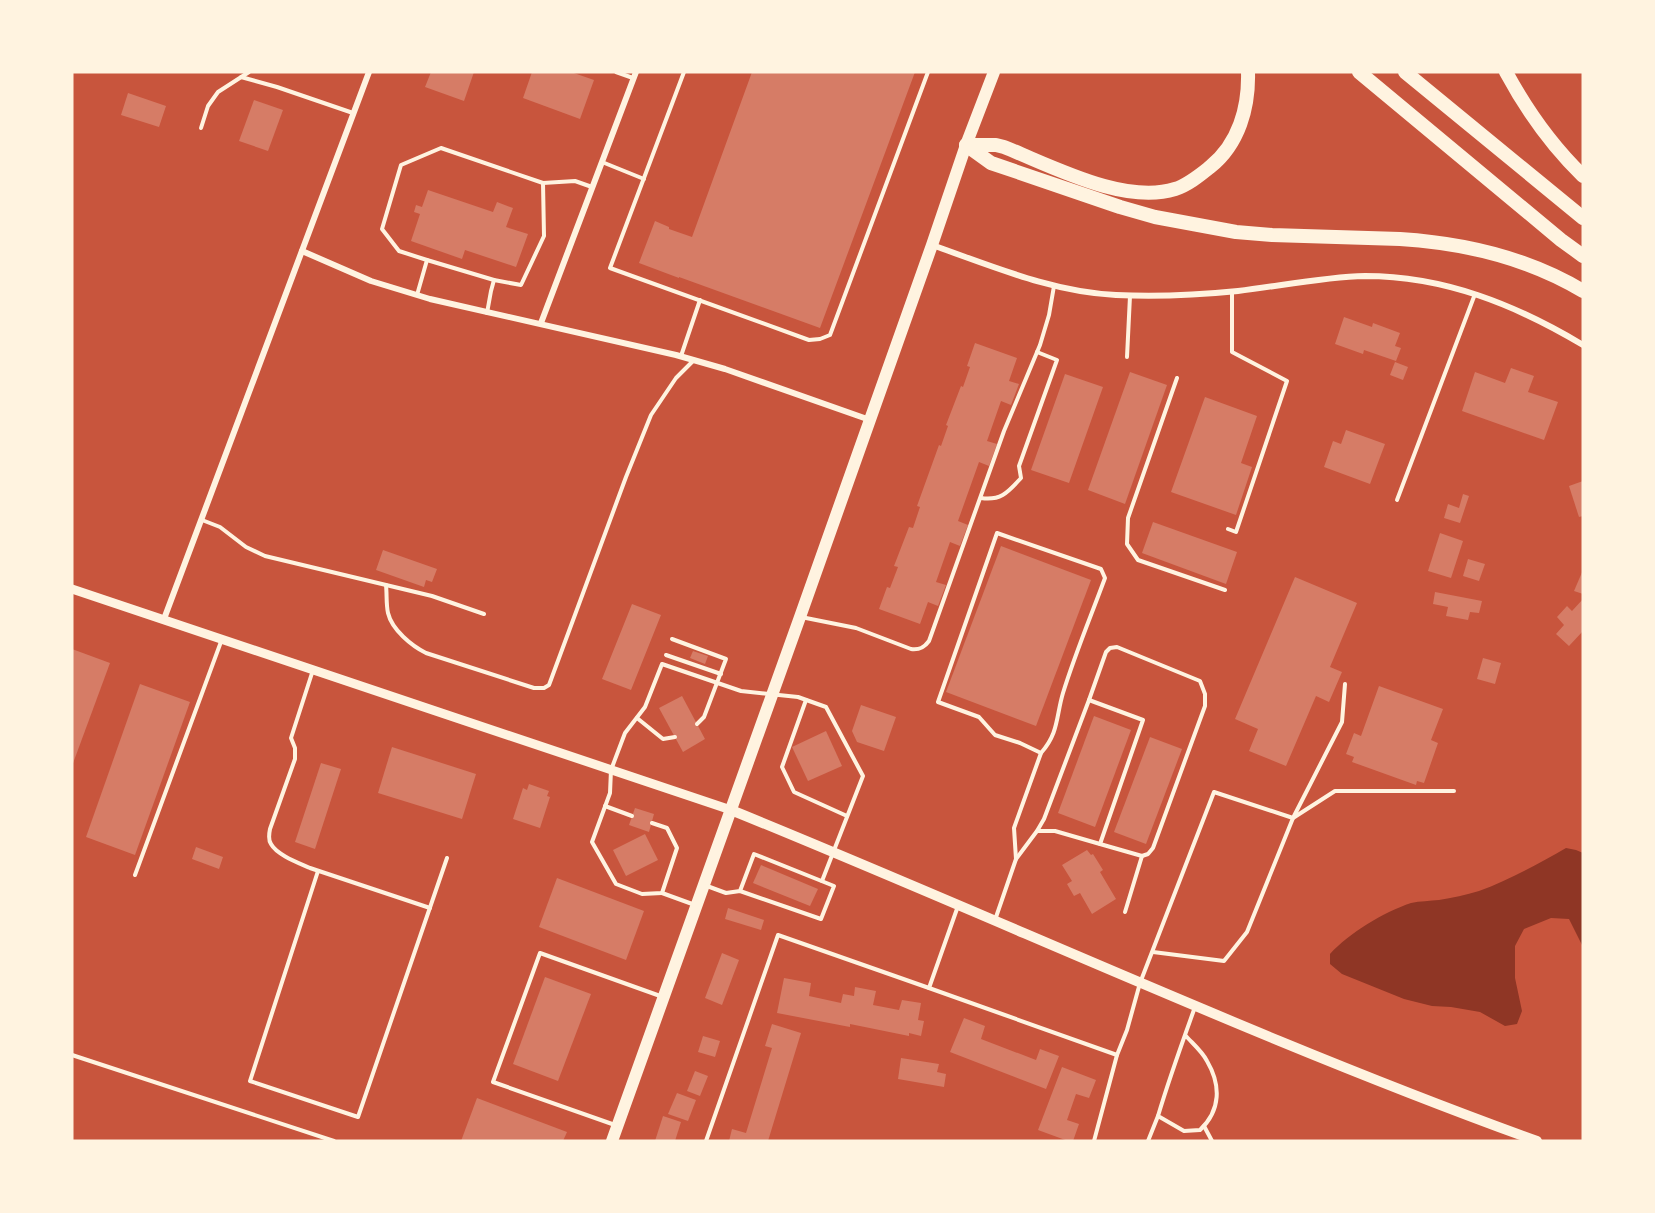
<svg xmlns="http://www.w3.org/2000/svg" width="1655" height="1213" font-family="'Libre Baskerville',serif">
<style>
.water{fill:#8f3625}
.building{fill:#d67c66}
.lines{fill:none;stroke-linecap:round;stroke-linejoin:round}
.service{stroke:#fff3e0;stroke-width:4}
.minor{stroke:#fff3e0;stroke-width:6}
.tertiary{stroke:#fff3e0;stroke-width:9}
.secondary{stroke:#fff3e0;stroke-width:10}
.primary{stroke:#fff3e0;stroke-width:12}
.motorway{stroke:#fff3e0;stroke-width:14}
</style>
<rect width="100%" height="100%" fill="#c8553d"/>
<path class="water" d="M1566,848L1576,850L1583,853V947L1569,919L1551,918L1524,929L1515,946V978L1522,1011L1517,1024L1505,1026L1480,1012L1451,1007L1432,1006L1404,999L1342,974L1330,964V954C1349,933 1384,912 1411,903C1420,901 1430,901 1439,900C1452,898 1466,895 1479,891C1509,880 1538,864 1566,848Z"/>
<g class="building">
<polygon points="431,72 474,72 464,101 425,87"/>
<polygon points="532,72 571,72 594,80 580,119 523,98"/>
<polygon points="752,72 915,72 820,328 679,277 679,278 639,263 655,221 669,227 669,229 692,237"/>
<polygon points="128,93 166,106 159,127 121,115"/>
<polygon points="254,100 283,110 268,151 239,141"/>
<polygon points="428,190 493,212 497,202 513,208 506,227 528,234 516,267 465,250 462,259 411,241 420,214 414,212 416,205 422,207"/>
<polygon points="1344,317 1372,327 1373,323 1400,333 1395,346 1401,348 1396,361 1364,350 1363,354 1335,344"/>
<polygon points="975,343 1017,358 1009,381 1019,384 1011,405 1001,401 987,441 997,444 989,466 979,462 958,521 968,525 960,546 950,542 936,582 946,585 938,606 928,602 920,624 879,609 887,587 890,588 898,567 894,566 909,527 913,528 920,507 917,506 939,445 941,446 948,426 946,425 961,386 963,387 970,367 967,366"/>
<polygon points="1395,362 1408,367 1403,380 1390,375"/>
<polygon points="1511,368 1534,376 1528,392 1558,402 1544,440 1462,411 1475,372 1505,383"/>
<polygon points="1130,372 1167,385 1125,504 1088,490"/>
<polygon points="1065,374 1103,387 1069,483 1031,470"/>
<polygon points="1205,397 1257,416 1241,463 1252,467 1236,515 1171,492"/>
<polygon points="1346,430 1385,444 1370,484 1324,467 1333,441 1341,444"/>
<polygon points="1583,481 1583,516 1579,517 1569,486"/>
<polygon points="1463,494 1469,496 1460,523 1444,518 1448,504 1459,508"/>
<polygon points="1153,522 1237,552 1226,584 1142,553"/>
<polygon points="1440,533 1463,541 1451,578 1428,571"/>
<polygon points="1001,546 1091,580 1036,726 946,692"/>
<polygon points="383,550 437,569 432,582 426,580 424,587 376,570"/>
<polygon points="1468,559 1485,564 1479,581 1463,576"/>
<polygon points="1583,570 1583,594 1574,591"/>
<polygon points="1295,577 1357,603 1330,667 1342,672 1329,702 1316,696 1286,766 1249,751 1258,729 1235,719"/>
<polygon points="1435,592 1482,601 1479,613 1470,612 1468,620 1446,616 1448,607 1433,604"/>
<polygon points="1583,599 1583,631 1569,646 1556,634 1564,625 1557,617 1567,606 1572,611"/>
<polygon points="632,604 661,615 631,690 602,679"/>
<polygon points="72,649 110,663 72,766"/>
<polygon points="693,651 708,656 705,664 690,658"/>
<polygon points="1483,658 1501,663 1495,684 1477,679"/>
<polygon points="140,684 190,702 135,855 86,837"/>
<polygon points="1379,686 1443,709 1431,740 1438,743 1424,783 1417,781 1416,785 1352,762 1354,757 1346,754 1354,733 1361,736"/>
<polygon points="682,696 705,739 683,752 659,708"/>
<polygon points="861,705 896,717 884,751 857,742 852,731"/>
<polygon points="1094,716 1131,730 1095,827 1058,813"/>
<polygon points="826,731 842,766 808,781 792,747"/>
<polygon points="1150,737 1182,749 1146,844 1114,832"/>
<polygon points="392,747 476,774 462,819 378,793"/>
<polygon points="321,763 341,769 315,849 295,842"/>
<polygon points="529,784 549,791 547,796 550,797 540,828 513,819 523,788 527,790"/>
<polygon points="635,808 654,814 649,832 629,825"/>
<polygon points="645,834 658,860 626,876 613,850"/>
<polygon points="196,847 223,857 219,869 192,859"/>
<polygon points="1087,850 1091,855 1093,854 1103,870 1100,872 1116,899 1092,914 1080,893 1074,896 1067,884 1072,881 1062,865"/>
<polygon points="761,865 818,889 810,906 753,883"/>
<polygon points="557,878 644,911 626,960 539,927"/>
<polygon points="728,908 764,920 761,930 725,919"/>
<polygon points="722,953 739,960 722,1005 705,998"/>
<polygon points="545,977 591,994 558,1081 513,1064"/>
<polygon points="784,978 811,983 809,996 841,1003 843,994 854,996 855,987 876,991 873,1005 899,1010 902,1000 921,1003 918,1020 924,1021 921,1036 909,1033 909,1036 850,1024 850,1027 777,1013"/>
<polygon points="964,1018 985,1026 981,1039 1036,1060 1040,1049 1059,1056 1046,1089 950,1052"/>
<polygon points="772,1024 801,1033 768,1141 729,1141 732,1129 746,1133 772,1048 765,1046"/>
<polygon points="703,1036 720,1041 715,1057 698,1052"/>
<polygon points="901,1058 939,1064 937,1072 946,1074 944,1087 898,1079"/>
<polygon points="1062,1067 1096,1080 1089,1098 1076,1094 1067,1120 1079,1124 1073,1141 1068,1141 1038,1130"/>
<polygon points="695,1071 708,1076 700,1096 687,1091"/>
<polygon points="677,1093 696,1100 688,1121 668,1114"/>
<polygon points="477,1098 567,1132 563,1141 461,1141"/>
<polygon points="663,1116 681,1122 675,1141 655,1141"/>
</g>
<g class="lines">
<g class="service">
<polyline points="616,72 633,78"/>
<polyline points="684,72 610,268 809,340 820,339 830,335 928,72"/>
<polyline points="241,77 277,87 353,113"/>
<polyline points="201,128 208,106 218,92 249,72"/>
<polyline points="602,162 644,179"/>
<polyline points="427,260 494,280 491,291 487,313"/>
<polyline points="494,280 521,285 544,236 543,183"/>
<polyline points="417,295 427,260 399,251 382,229 401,165 441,148 543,183 575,181 592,187"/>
<polyline points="681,356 700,300"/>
<polyline points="1127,357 1130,296"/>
<polyline points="1177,378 1128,518 1127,544 1138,560 1225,590"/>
<path d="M981,498C1001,501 1008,492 1021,478L1019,466L1057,360L1037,352"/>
<polyline points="1397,500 1475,294"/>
<polyline points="202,520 220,527 246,547 265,556 432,596 484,614"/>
<polyline points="1228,529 1236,532 1287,381 1232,352 1232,291"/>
<path d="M997,533L1101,569L1105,578C1091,616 1075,654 1063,693C1056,716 1059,733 1041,753L1020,743L995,735L979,717L938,702Z"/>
<path d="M386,585C387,594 386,604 388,613C392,630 412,646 426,653L534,688H544L549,685L626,477L651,415L676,378L693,361"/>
<path d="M801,617L856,628L911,649C919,650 924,648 929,641L1004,431L1040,345L1049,315L1054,286"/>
<polyline points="672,639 726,659 704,717 697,724"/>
<polyline points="666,655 721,674"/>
<path d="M313,670L291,738L295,748V759L270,829C269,834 268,840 271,844C277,855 299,863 310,868L430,908"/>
<polyline points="806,700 782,767 794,792 847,816"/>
<polyline points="1089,700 1106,652 1110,648 1117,647 1200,681 1205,694 1205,706 1153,848 1148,854 1142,856 1100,844"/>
<polyline points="637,718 663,739 675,737"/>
<polyline points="605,806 632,816"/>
<polyline points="652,823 667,828 677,848 662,893 642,894 616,884 592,842 610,793 611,770 625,733 645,707 662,664 741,691 798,697 826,707 863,776 822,881"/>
<polyline points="1016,859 1037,831 1044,819 1089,700 1143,720 1100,844 1055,831 1037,831"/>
<polyline points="318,871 250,1081 358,1117 447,858"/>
<polyline points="135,875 222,639"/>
<polyline points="707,886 726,893 740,891 821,919 834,886 754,854 740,891"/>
<polyline points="662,893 695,905"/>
<polyline points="958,906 929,988 1117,1055"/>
<polyline points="1125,912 1142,856"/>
<polyline points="995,920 1016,859 1014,828 1041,753"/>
<polyline points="1153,952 1224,961 1247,932 1293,818 1335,791 1454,791"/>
<path d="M1185,1035C1192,1043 1202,1051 1207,1061C1221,1085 1221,1110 1200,1130L1184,1131L1158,1116C1169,1079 1182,1043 1195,1007"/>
<polyline points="72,1055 334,1141"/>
<polyline points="615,1125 493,1082 540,953 663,997"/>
<polyline points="1204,1126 1212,1141"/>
<polyline points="706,1141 778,935 929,988"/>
<polyline points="1094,1141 1117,1055 1127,1030 1140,983 1214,792 1293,818 1342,722 1345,684"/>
<polyline points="1148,1141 1158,1116"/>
</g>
<g class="minor">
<path d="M932,245C992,266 1052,292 1116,295C1156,297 1198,295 1238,291C1280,286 1323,277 1365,276C1445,276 1516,305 1583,345"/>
<polyline points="302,251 371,281 430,299 676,355 725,369 870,420"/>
<polyline points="541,323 636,72"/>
<polyline points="164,619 369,72"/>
</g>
<polyline class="tertiary" points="72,589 731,810"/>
<path class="secondary" d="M731,810C1000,919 1263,1042 1537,1141"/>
<polyline class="primary" points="612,1141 800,617 932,245 966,145 994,72"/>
<g class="motorway">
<polyline points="1359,72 1561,240 1583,256"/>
<polyline points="1405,72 1583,218"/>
<path d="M1506,72C1527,111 1551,145 1583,176"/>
<path d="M966,145L991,163L1120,207L1155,217L1236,232L1272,235L1400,239C1463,243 1528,258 1583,291"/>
<path d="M966,145H996L1004,147C1052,166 1124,205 1175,189C1188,185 1200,175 1210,167C1239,144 1249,107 1248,72"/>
</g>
</g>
<rect width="1655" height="1213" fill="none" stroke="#fff3e0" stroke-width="147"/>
</svg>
